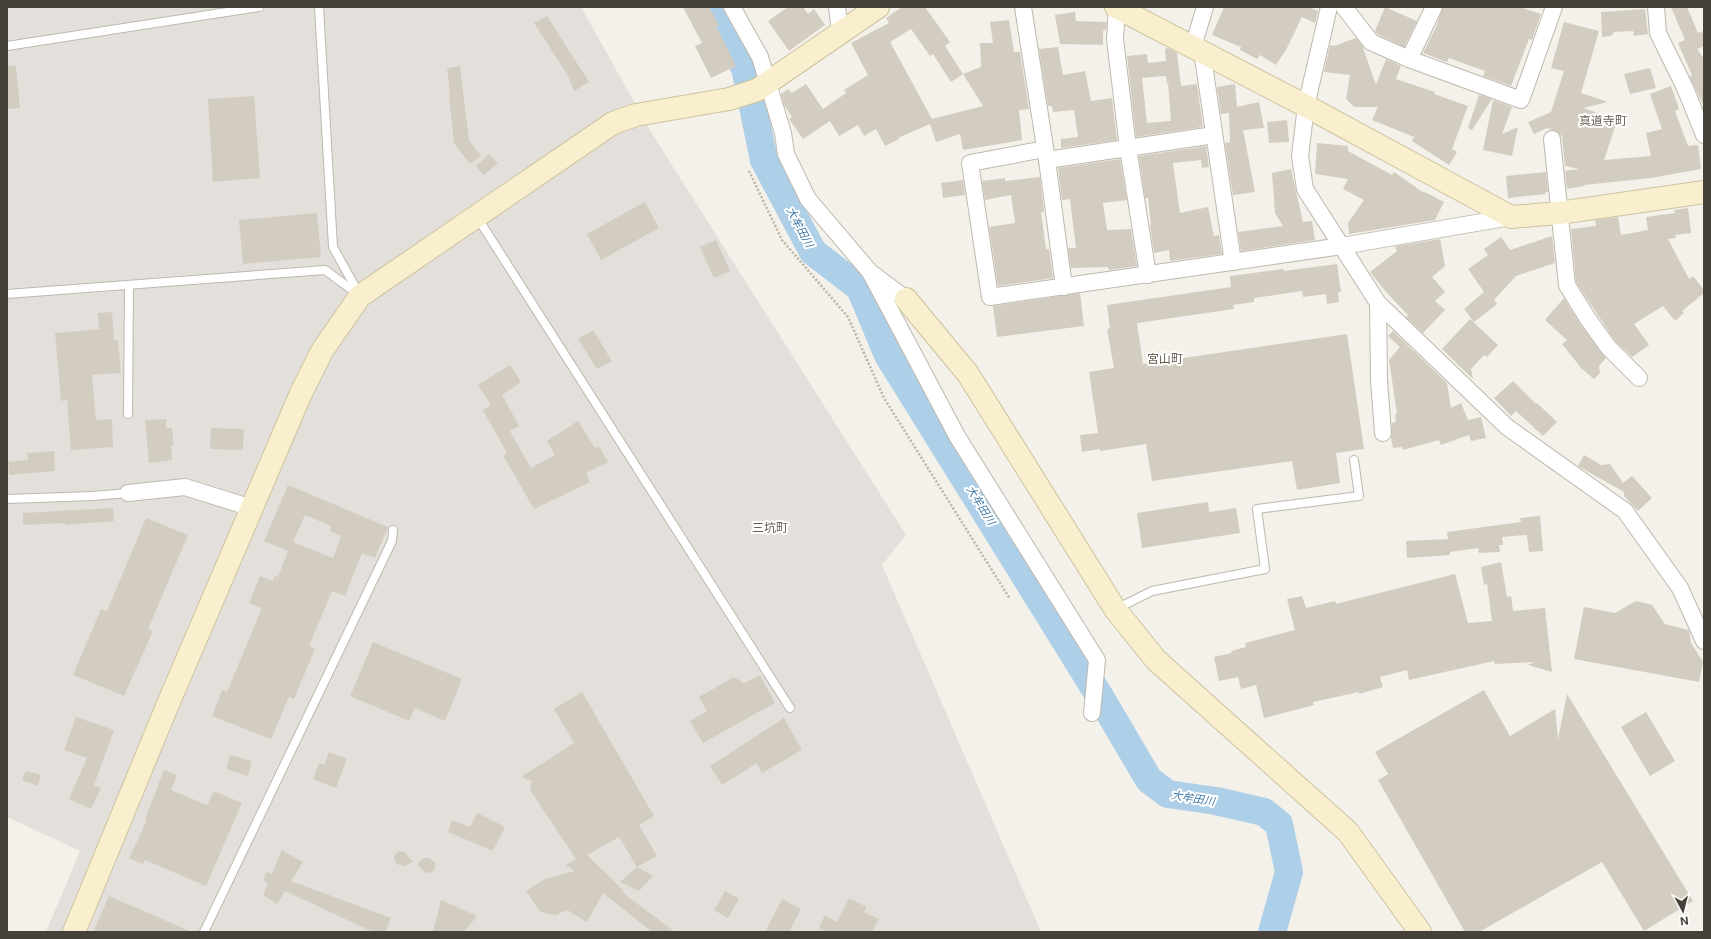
<svg xmlns="http://www.w3.org/2000/svg" width="1711" height="939" font-family="Inter,'Noto Sans JP',sans-serif">
<style>
.industrial{fill:#e3e0db}
.lines{fill:none;stroke-linecap:round;stroke-linejoin:round}
.river{stroke:#aecfe8;stroke-width:28}
.building{fill:#d3cdc1;fill-rule:evenodd}
.lane-casing{stroke:#beb8ae;stroke-width:10}
.street-casing{stroke:#beb8ae;stroke-width:18}
.secondary-casing{stroke:#cdc39f;stroke-width:24}
.path{stroke:#beb4a0;stroke-width:2.5;stroke-dasharray:2 2;stroke-linecap:butt}
.lane{stroke:#fff;stroke-width:8}
.street{stroke:#fff;stroke-width:16}
.secondary{stroke:#f9efce;stroke-width:22}
.labels{text-anchor:middle;dominant-baseline:central;stroke-width:4;stroke-linejoin:round;paint-order:stroke}
.water-label{font-size:11px;font-style:italic;fill:#3e78a6;stroke:#fff}
.quarter-label{font-size:12px;fill:#685f51;stroke:#fff}
</style>
<rect width="100%" height="100%" fill="#f3f1ea"/>
<polygon class="industrial" points="7,7 581,7 651,132 906,535 882,565 1041,932 46,932 80,851 7,817"/>
<g class="lines">
<polyline class="river" points="713,7 745,68 764,160 813,252 860,288 888,355 1102,700 1149,780 1168,794 1216,801 1264,812 1279,824 1289,872 1272,932"/>
</g>
<g class="building">
<polygon points="683,7 709,7 719,25 716,26 736,66 711,78 695,46 702,43"/>
<polygon points="788,7 803,7 808,14 814,9 825,25 789,51 768,21"/>
<path d="M902,7H925L950,42L945,46L963,74L981,67L980,43H993L990,22L1009,20L1014,52H1020L1029,109L1019,110L1022,140L963,150L960,134L936,142L930,124L898,138L899,139L885,146L876,129L864,136L858,125L839,136L830,121L803,139L789,119L792,117L784,105L781,94L788,89L792,93L806,84L823,109L846,93L844,90L868,75L851,43L889,23L886,18ZM911,29L930,56L933,54L951,82L963,74L983,106L932,119L890,42Z"/>
<polygon points="1224,7 1309,7 1318,11 1315,23 1302,17 1287,48 1276,65 1260,55 1257,59 1240,50 1241,47 1212,35"/>
<polygon points="1385,7 1417,21 1404,47 1377,34 1375,31"/>
<polygon points="1443,7 1520,7 1541,14 1532,40 1529,39 1511,86 1483,76 1485,71 1449,58 1447,62 1423,53 1436,27"/>
<polygon points="1671,7 1687,7 1698,33 1704,31 1704,46 1697,49 1704,59 1704,107 1690,77 1692,75 1678,43 1685,40"/>
<polygon points="1645,9 1648,34 1634,36 1633,31 1614,32 1611,36 1602,37 1601,12"/>
<polygon points="1075,12 1076,21 1107,22 1106,29 1103,31 1103,45 1060,44 1055,15"/>
<polygon points="547,16 589,82 574,91 567,74 534,23"/>
<polygon points="1564,22 1599,31 1581,93 1608,102 1583,108 1616,119 1616,124 1604,160 1651,156 1646,133 1662,129 1650,94 1671,86 1679,109 1675,111 1688,146 1698,145 1701,169 1651,178 1584,185 1585,186 1567,189 1565,171 1579,169 1565,166 1562,136 1556,131 1547,128 1534,134 1528,122 1551,112 1564,71 1551,68"/>
<polygon points="1356,38 1362,45 1376,85 1386,59 1401,66 1396,79 1435,92 1434,94 1468,106 1452,149 1457,152 1449,165 1412,141 1414,137 1372,120 1378,107 1354,107 1346,99 1350,75 1324,72 1330,45 1334,46"/>
<polygon points="1058,47 1063,75 1085,71 1091,101 1112,98 1117,140 1061,148 1061,139 1078,137 1074,110 1053,112 1052,106 1048,106 1039,49"/>
<path d="M1168,48L1177,53L1181,86L1197,84L1203,127L1136,137L1127,56L1147,54L1148,63L1166,61L1165,49ZM1166,76L1167,84L1168,83L1171,121L1147,123L1142,78Z"/>
<polygon points="7,66 16,66 20,108 7,109"/>
<polygon points="460,66 469,140 481,156 470,164 454,143 449,96 450,95 447,68"/>
<polygon points="1650,68 1656,88 1630,94 1624,74"/>
<polygon points="1235,84 1237,107 1259,102 1264,128 1243,130 1255,192 1233,195 1225,143 1230,142 1229,113 1221,114 1217,87"/>
<polygon points="1479,95 1492,99 1472,130 1468,128"/>
<polygon points="254,96 260,178 213,182 208,99"/>
<polygon points="1493,100 1512,107 1502,134 1518,127 1512,156 1483,150"/>
<polygon points="1287,120 1289,142 1269,143 1267,122"/>
<polygon points="1317,143 1348,146 1348,151 1392,175 1394,172 1424,193 1425,192 1444,202 1435,220 1349,234 1348,223 1364,200 1343,189 1348,179 1315,174"/>
<polygon points="1206,146 1209,167 1202,168 1201,160 1173,163 1180,213 1208,207 1214,236 1219,235 1222,254 1170,261 1169,250 1154,253 1150,225 1151,225 1148,198 1145,198 1139,156"/>
<polygon points="489,154 498,163 484,175 476,166"/>
<polygon points="1120,159 1127,200 1103,203 1107,230 1131,229 1137,266 1109,270 1108,267 1071,268 1068,248 1076,248 1070,199 1062,200 1058,168"/>
<polygon points="1291,169 1303,222 1312,221 1315,240 1241,251 1238,232 1283,226 1275,213 1272,173"/>
<polygon points="1546,172 1548,192 1545,192 1546,194 1508,198 1506,176"/>
<polygon points="1040,177 1044,212 1041,212 1046,249 1049,249 1053,278 998,286 989,227 1015,223 1011,195 985,200 982,181 1005,178 1005,181"/>
<polygon points="963,180 965,195 943,198 941,183"/>
<polygon points="645,202 659,228 601,260 587,234"/>
<polygon points="1688,208 1691,233 1675,235 1676,238 1668,239 1689,279 1693,276 1704,290 1704,293 1682,311 1684,313 1675,321 1663,306 1634,324 1649,345 1632,357 1615,341 1576,282 1571,229 1596,226 1595,220 1618,217 1621,235 1648,230 1646,217 1675,213 1674,210"/>
<polygon points="317,213 321,257 243,264 239,220"/>
<polygon points="1552,236 1555,263 1516,276 1494,300 1497,304 1474,322 1464,309 1484,292 1468,269 1488,255 1484,249 1501,237 1510,250"/>
<polygon points="1440,239 1445,266 1432,277 1445,292 1435,301 1445,310 1423,333 1406,317 1408,315 1387,293 1370,272 1397,251 1395,247 1397,246"/>
<polygon points="716,240 730,271 714,278 700,247"/>
<polygon points="1337,264 1341,292 1338,292 1339,302 1327,304 1326,294 1303,297 1302,291 1254,298 1254,302 1233,305 1234,309 1137,323 1143,364 1347,334 1364,449 1336,453 1340,483 1297,490 1292,461 1152,481 1146,444 1100,451 1100,449 1082,452 1080,435 1098,433 1089,372 1114,368 1107,329 1110,328 1107,305 1231,287 1230,276 1283,269 1284,271"/>
<polygon points="1080,293 1084,326 997,337 993,306"/>
<polygon points="1564,298 1580,324 1606,358 1599,366 1600,373 1594,379 1582,369 1562,344 1567,340 1545,320"/>
<polygon points="112,312 114,340 118,340 121,373 92,375 96,420 112,419 113,447 71,450 67,400 61,401 55,333 99,329 98,313"/>
<polygon points="1470,319 1498,345 1487,357 1484,355 1471,369 1473,379 1442,349"/>
<polygon points="593,330 612,361 597,369 578,339"/>
<polygon points="1393,331 1447,383 1451,408 1461,403 1468,420 1481,417 1486,438 1471,441 1469,435 1441,445 1439,440 1403,450 1402,447 1393,448 1391,438 1392,423 1396,422 1395,414 1397,414 1389,360 1400,347 1388,336"/>
<polygon points="510,365 521,382 502,395 519,426 510,431 531,468 555,455 547,441 578,421 595,448 599,446 608,462 586,473 590,482 534,509 503,455 507,453 483,410 491,405 478,385"/>
<polygon points="1513,381 1536,404 1537,403 1557,422 1543,436 1516,411 1511,416 1494,398"/>
<polygon points="166,419 166,428 172,428 174,445 171,445 172,460 149,463 145,420"/>
<polygon points="211,428 244,429 243,450 210,449"/>
<polygon points="54,451 55,471 9,475 8,462 28,460 27,453"/>
<polygon points="1584,455 1601,465 1610,464 1623,483 1632,476 1652,498 1638,511 1624,496 1624,492 1578,466"/>
<path d="M288,485L388,527L375,558L362,553L345,596L332,591L309,646L315,649L294,699L289,697L271,739L212,716L222,690L227,692L260,613L261,608L249,603L260,576L273,581L275,576L278,577L288,551L264,541ZM305,515L331,526L330,531L341,536L333,558L293,542Z"/>
<polygon points="1208,502 1209,512 1236,508 1240,533 1142,548 1137,513"/>
<polygon points="113,508 114,521 65,525 65,523 23,525 23,513"/>
<polygon points="1540,516 1543,551 1529,552 1527,535 1502,537 1503,545 1499,545 1500,552 1479,553 1478,548 1450,552 1450,555 1407,558 1406,541 1448,539 1447,532 1521,522 1520,518"/>
<polygon points="146,518 188,535 148,629 153,631 124,696 73,675 101,609 107,611"/>
<polygon points="1501,562 1507,597 1511,596 1513,611 1545,608 1552,672 1528,665 1534,662 1495,664 1494,661 1409,680 1407,670 1380,677 1383,687 1359,694 1359,692 1313,702 1314,705 1264,718 1256,685 1241,689 1238,677 1219,681 1214,657 1232,653 1231,651 1246,647 1245,643 1295,630 1287,599 1302,596 1306,608 1335,601 1336,604 1455,574 1468,623 1492,621 1487,584 1484,585 1481,567"/>
<polygon points="1636,601 1652,605 1665,624 1689,630 1691,643 1703,662 1699,682 1574,659 1584,607 1615,613"/>
<polygon points="373,642 462,679 445,721 415,708 409,721 350,696"/>
<polygon points="760,675 775,703 703,743 690,721 707,711 699,697 734,677 744,683"/>
<polygon points="1484,690 1510,736 1555,709 1558,739 1567,694 1693,901 1644,931 1602,862 1479,932 1465,932 1378,780 1388,774 1375,752"/>
<polygon points="582,692 654,816 639,825 657,856 637,867 653,876 639,891 620,882 637,867 619,837 587,855 624,891 623,893 675,932 652,932 603,893 587,922 567,910 556,915 544,913 539,910 526,891 545,879 575,871 566,865 576,859 530,790 532,781 521,777 574,743 554,709"/>
<polygon points="1646,712 1675,761 1650,776 1621,727"/>
<polygon points="76,717 114,730 94,785 101,788 91,809 69,799 87,758 64,750"/>
<polygon points="784,718 802,750 762,773 757,763 722,785 710,766"/>
<polygon points="329,752 347,759 336,788 313,779 319,763 324,765"/>
<polygon points="230,755 252,761 248,776 226,769"/>
<polygon points="164,770 177,775 171,790 207,805 214,791 242,803 206,886 145,860 143,864 129,858 147,820 145,819"/>
<polygon points="26,771 41,775 38,786 22,780"/>
<polygon points="477,813 505,827 493,851 448,832 452,820 470,827"/>
<polygon points="282,850 303,862 291,881 391,918 385,932 373,932 285,891 277,904 263,895 268,883 263,880 267,872 272,874"/>
<polygon points="398,851 405,852 413,862 404,866 396,864 394,857"/>
<polygon points="424,858 429,858 435,862 435,868 432,872 425,873 417,864"/>
<polygon points="725,891 739,899 728,918 714,910"/>
<polygon points="109,896 192,932 93,932"/>
<polygon points="849,898 867,907 864,912 879,919 872,932 826,932 819,928 825,915 837,922"/>
<polygon points="782,899 801,909 789,932 765,932"/>
<polygon points="441,900 477,916 464,932 433,932"/>
</g>
<g class="lines">
<g class="lane-casing">
<g id="lane">
<polyline points="319,7 333,247 359,294"/>
<polyline points="7,46 259,7"/>
<polyline points="477,217 790,708"/>
<polyline points="7,294 325,270 359,295"/>
<polyline points="128,414 129,286"/>
<polyline points="7,499 93,496 128,493"/>
<polyline points="1116,609 1152,591 1265,569 1257,509 1359,496 1354,460"/>
<polyline points="204,932 392,541 393,530"/>
</g>
</g>
<g class="street-casing">
<g id="street">
<polyline points="732,7 760,57 783,133 786,154 808,199 870,272 906,299"/>
<polyline points="837,7 840,33"/>
<polyline points="1023,7 1047,160 1064,287"/>
<polyline points="1117,7 1115,39 1128,148 1148,275"/>
<polyline points="1329,7 1306,106 1300,156 1305,189 1378,303 1507,427 1625,511 1680,588 1704,641"/>
<polyline points="1344,7 1371,42 1409,59 1521,100 1554,7"/>
<polyline points="1656,7 1658,33 1685,88 1704,135"/>
<polyline points="1193,47 1205,7"/>
<polyline points="1202,51 1233,262"/>
<polyline points="1409,59 1434,7"/>
<polyline points="1552,139 1567,285 1588,319 1608,347 1639,378"/>
<polyline points="1045,149 970,163 990,297 1342,246 1511,217"/>
<polyline points="1047,160 1214,135"/>
<polyline points="870,272 957,436 1097,660 1092,713"/>
<polyline points="1378,303 1379,381 1383,433"/>
<polyline points="128,493 185,487 252,508"/>
</g>
</g>
<g class="secondary-casing">
<g id="secondary">
<polyline points="1116,7 1306,106 1511,217 1559,213 1704,192"/>
<polyline points="906,299 968,374 1115,609 1156,660 1348,832 1420,932"/>
<polyline points="74,932 168,704 301,393 322,351 360,296 613,123 636,115 729,99 757,90 878,7"/>
</g>
</g>
<polyline class="path" points="749,171 782,240 848,317 884,398 1010,599"/>
<use href="#lane" class="lane"/>
<use href="#street" class="street"/>
<use href="#secondary" class="secondary"/>
</g>
<g class="labels">
<g class="water-label">
<text transform="translate(800 227) rotate(62)">大牟田川</text>
<text transform="translate(981 505) rotate(58)">大牟田川</text>
<text transform="translate(1193 798) rotate(9)">大牟田川</text>
</g>
<g class="quarter-label">
<text x="1603" y="120">真道寺町</text>
<text x="1165" y="358">宮山町</text>
<text x="770" y="527">三坑町</text>
</g>
</g>
<rect width="1711" height="939" fill="none" stroke="#464139" stroke-width="16"/>
<g transform="translate(1683 911) rotate(173)" stroke="#ffffff" stroke-width="3" paint-order="stroke">
<path d="M0-3L7 15L0 10L-7 15Z" fill="#464139"/>
<text y="-6" font-size="11" font-weight="bold" text-anchor="middle" fill="#464139">N</text>
</g>
</svg>
